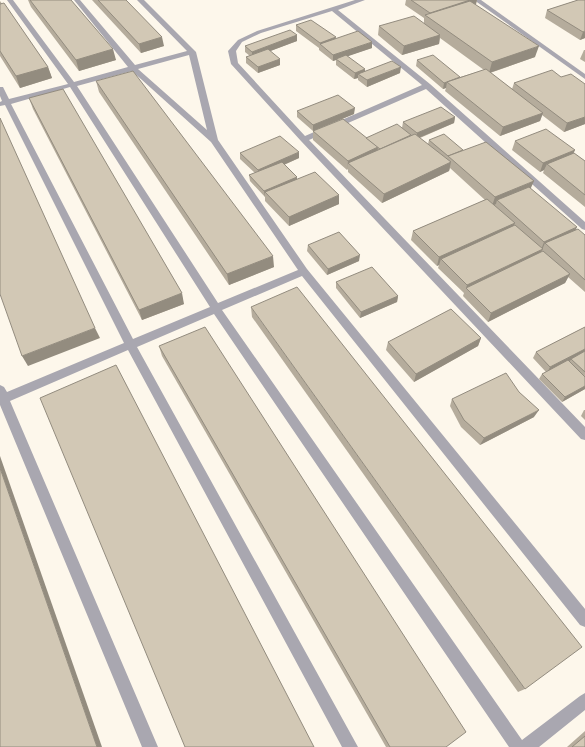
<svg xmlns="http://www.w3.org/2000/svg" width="585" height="747" font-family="'Zilla Slab',serif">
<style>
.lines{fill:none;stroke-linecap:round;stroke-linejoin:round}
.minor{fill:#a9a7b0;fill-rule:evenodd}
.wall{fill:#b5ac9c}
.shaded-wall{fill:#938c7f}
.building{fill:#d2c8b5;stroke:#938c7f}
</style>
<rect width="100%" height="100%" fill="#fdf7eb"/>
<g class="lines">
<g class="minor">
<path d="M7,0H13L74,82L128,67L74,0H80L135,65L187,51L137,0H144L196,52L218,140L307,269L585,609V627L580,625L302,276L222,310L522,740L580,696L585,693V710L539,747H509L214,314L137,347L358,747H342L128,350L10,401L158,747H142L0,405V385L4,387L7,392L124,343L5,105L0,106V102L2,101L0,96V87H3L9,99L68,84ZM189,55L207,130L138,69ZM132,71L211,142L298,270L218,303L77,86ZM70,87L210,307L133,339L11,104Z"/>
<path d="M355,0H365L338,10L430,84L585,222V230L582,229L426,89L309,140L585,427V440L581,439L301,141L231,64L228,51L238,40L257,31ZM332,11L422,85L305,136L238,63L236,51L242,42L261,33Z"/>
<polygon points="474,0 481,0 585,74 585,79"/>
</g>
</g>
<g class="wall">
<polygon points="28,0 71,0 116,60 79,71 31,7"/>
<polygon points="92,0 126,0 164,46 141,53"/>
<polygon points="406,0 477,0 476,5 535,57 490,73 512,89 514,83 561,77 585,84 585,124 564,132 542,115 540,121 500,136 445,91 446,88 443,89 416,66 417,60 460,77 484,70 440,38 439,44 402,55 378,35 379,26 424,23 424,18 405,5"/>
<polygon points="578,0 585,38 580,40 545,18 547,10"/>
<polygon points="0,1 48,67 52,78 20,88 0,56"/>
<polygon points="296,25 336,39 372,48 347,56 365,71 400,73 367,87 358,80 358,78 354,79 336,65 336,60 333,61 319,50 319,48 296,31"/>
<polygon points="297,35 297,41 270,51 280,65 258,73 246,63 246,57 250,56 245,52 245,46"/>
<polygon points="584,50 585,50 585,62 580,59"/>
<polygon points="96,81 274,267 229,285 99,92"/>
<polygon points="29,98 184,304 142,320 33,109"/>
<polygon points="297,111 354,114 313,131 297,117"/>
<polygon points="455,117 454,123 420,138 428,144 429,140 463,150 531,189 575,230 585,235 585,292 568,277 565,283 488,322 463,296 464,293 438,268 439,265 437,266 411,240 413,231 485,200 450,168 449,171 382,203 348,172 348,169 347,170 313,140 313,131 366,138 402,128 403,122"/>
<polygon points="515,141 573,153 585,161 585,207 543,173 544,170 540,172 512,150"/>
<polygon points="240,153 299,158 284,165 297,177 297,179 339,204 289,226 265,201 265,197 250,181 249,175 255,173 240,159"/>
<polygon points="308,245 359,261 327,275 307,251"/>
<polygon points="336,282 398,296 397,302 360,318 336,288"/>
<polygon points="251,307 525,689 518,692 252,317"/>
<polygon points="585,327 585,389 562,402 539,379 542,374 546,372 533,358 536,352"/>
<polygon points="481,338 478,346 414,382 386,350 388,342"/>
<polygon points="159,346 446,747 386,747 162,356"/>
<polygon points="452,399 534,417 480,445 461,427 450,406"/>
<polygon points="584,410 585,410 585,420 581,416"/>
<polygon points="585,731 585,747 567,747"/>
</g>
<g class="shaded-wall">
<polygon points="470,0 477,0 475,6 429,18 430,13"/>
<polygon points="585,31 585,38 580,40 583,32"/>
<polygon points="297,35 297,41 252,58 252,52"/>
<polygon points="440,35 439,44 402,55 404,46"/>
<polygon points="162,37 164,46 141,53 139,44"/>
<polygon points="336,37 335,43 320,45 320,43"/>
<polygon points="372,42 372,48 337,60 336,59 336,60 333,61 333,55"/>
<polygon points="539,46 535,57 489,73 492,62"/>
<polygon points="113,49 116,60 79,71 76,60"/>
<polygon points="280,59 280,65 258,73 258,67"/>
<polygon points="48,67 52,78 20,88 16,76"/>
<polygon points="401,67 400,73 367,87 367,80"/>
<polygon points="365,69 365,75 358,74 358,78 354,79 355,73"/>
<polygon points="447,82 446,88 443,89 444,83"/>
<polygon points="355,108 354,114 313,131 313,125"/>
<polygon points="543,113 540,121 500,136 503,127"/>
<polygon points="455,117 454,123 416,139 417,133"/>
<polygon points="585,117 585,124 564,132 567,123"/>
<polygon points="378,147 377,156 348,163 347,170 348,161"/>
<polygon points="575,150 571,159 547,164 544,170 540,172 543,163"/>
<polygon points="299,152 299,158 258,176 258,170"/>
<polygon points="451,162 449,171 382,203 384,194"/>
<polygon points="297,177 297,183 265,192 265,197 264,191"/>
<polygon points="534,181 530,190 497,200 496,204 492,206 495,197"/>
<polygon points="339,195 339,204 289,226 289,217"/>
<polygon points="515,223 511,231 441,259 439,265 437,266 439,257"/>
<polygon points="577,227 573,236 545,243 539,257 466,288 467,285 541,250 544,242"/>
<polygon points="360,255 359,261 327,275 328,269"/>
<polygon points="273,256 274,267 229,285 227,274"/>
<polygon points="570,274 565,283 488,322 491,313"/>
<polygon points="182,293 184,304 142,320 139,310"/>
<polygon points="398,296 397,302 360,318 361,312"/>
<polygon points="95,328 100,338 28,366 22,356"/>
<polygon points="481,338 478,346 414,382 416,374"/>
<polygon points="585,349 585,352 571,359 571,360 547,373 550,367"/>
<polygon points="585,386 585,389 562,402 565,397"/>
<polygon points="539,410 534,417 480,445 484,438"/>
<polygon points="0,456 102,747 97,747 0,468"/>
</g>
<g class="building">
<polygon points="30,0 71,0 113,49 76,60"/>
<polygon points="98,0 126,0 162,37 139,44"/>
<polygon points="411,0 470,0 430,13"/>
<polygon points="578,0 585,0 585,31 583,32 547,10"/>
<polygon points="470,1 539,46 492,62 425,15"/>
<polygon points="4,3 48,67 16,76 0,51 0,4"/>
<polygon points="414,16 440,35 404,46 379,26"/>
<polygon points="311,20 336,37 320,43 296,25"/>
<polygon points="290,30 297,35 252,52 245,46"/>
<polygon points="358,31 372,42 333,55 320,44"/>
<polygon points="268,49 280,59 258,67 246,57"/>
<polygon points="346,55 365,69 355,73 336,59"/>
<polygon points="433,55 460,77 444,83 417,60"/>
<polygon points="392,61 401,67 367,80 358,74"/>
<polygon points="486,69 543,113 503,127 447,82"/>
<polygon points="552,70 561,77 571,74 585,84 585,117 567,123 514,83"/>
<polygon points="133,71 273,256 227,274 96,81"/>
<polygon points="63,89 182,293 139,310 29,98"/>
<polygon points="338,95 355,108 313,125 297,111"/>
<polygon points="441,107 455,117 417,133 403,122"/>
<polygon points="0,118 95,328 22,356 0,294"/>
<polygon points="343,119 378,147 348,161 313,131"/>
<polygon points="397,124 411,135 380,149 366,138"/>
<polygon points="546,129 575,150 543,163 515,141"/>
<polygon points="415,134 451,162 384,194 348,163"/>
<polygon points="444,134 463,150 448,156 429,140"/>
<polygon points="280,136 299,152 258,170 240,153"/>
<polygon points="486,142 534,181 495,197 448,156"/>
<polygon points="574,153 585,161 585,195 547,164"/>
<polygon points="282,162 297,177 264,191 249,175"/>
<polygon points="315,172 339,195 289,217 265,192"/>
<polygon points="529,187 577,227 544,242 497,200"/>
<polygon points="487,199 515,223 439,257 413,231"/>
<polygon points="515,225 543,249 467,285 441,259"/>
<polygon points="578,229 585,235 585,280 545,243"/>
<polygon points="339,232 360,255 328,269 308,245"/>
<polygon points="543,251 570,274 491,313 466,288"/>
<polygon points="372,267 398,296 361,312 336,282"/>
<polygon points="297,287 582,647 525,689 251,307"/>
<polygon points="451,309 481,338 416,374 388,342"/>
<polygon points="205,327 466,732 446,747 390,747 159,346"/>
<polygon points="585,327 585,349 550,367 536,352"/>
<polygon points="585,351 585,372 571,359"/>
<polygon points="568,360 585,377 585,386 565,397 542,374"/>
<polygon points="116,365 314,747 185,747 40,398"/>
<polygon points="506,373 519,392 539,410 484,438 464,420 452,399"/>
<polygon points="0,468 97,747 0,747"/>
<polygon points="585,736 585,747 572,747"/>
</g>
</svg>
